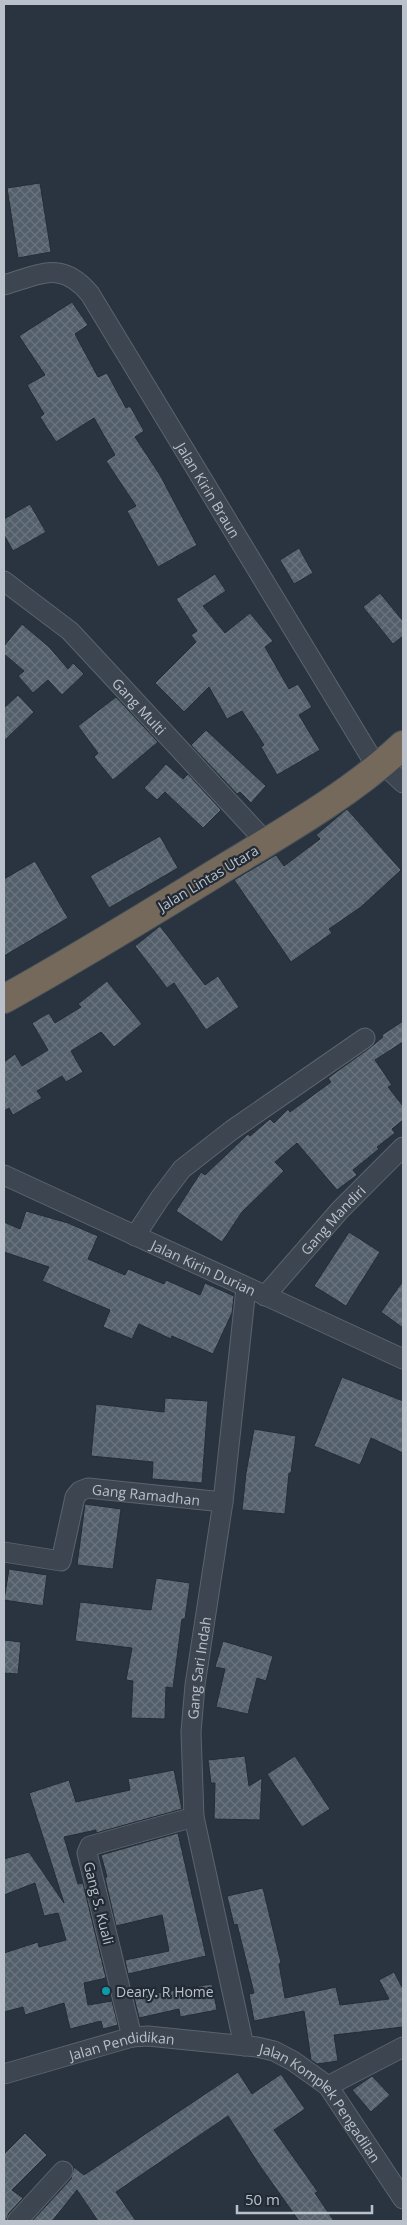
<svg xmlns="http://www.w3.org/2000/svg" width="407" height="2225" font-family="'Open Sans',sans-serif">
<style>
.building{fill:url(#building-cross-hatch);stroke:#242d37}
.lines{fill:none;stroke-linecap:round;stroke-linejoin:round}
.street-casing{stroke:#5b646d;stroke-width:21}
.highway-casing{stroke:#48515a;stroke-width:30}
.street{stroke:#3d4650;stroke-width:19}
.highway{stroke:#75695b;stroke-width:28}
.culture-dot{fill:#0f9aa8;stroke:#222b35;stroke-width:2}
.labels{text-anchor:middle;dominant-baseline:central;stroke-width:4.5;stroke-linejoin:round;paint-order:stroke}
.street-label{font-size:14px;fill:#bac1ca;stroke:#222b35}
.poi-label{font-size:14px;fill:#bac1ca;stroke:#222b35;text-anchor:start}
</style>
<defs>
<pattern id="building-cross-hatch" width="8" height="8" patternUnits="userSpaceOnUse" patternTransform="scale(1.25)"><rect width="8" height="8" fill="#535f6a"/><path d="M0 0l8 8M0 8l8-8" fill="none" stroke="#6a747e"/></pattern>
</defs>
<rect width="100%" height="100%" fill="#293440"/>
<g class="building">
<polygon points="40,183 51,252 18,258 7,188"/>
<polygon points="72,302 88,325 75,334 98,377 107,373 126,408 130,406 144,431 135,437 160,475 197,545 158,567 127,511 136,506 106,461 115,455 94,418 56,442 40,417 44,414 27,385 45,375 19,336"/>
<polygon points="30,504 46,532 13,551 4,535 4,519"/>
<polygon points="299,548 313,573 294,584 280,560"/>
<polygon points="215,574 226,591 203,606 225,633 250,613 273,641 265,647 289,689 298,684 312,707 299,715 320,750 277,775 261,747 264,745 242,711 227,719 209,687 184,712 155,683 196,642 191,635 197,631 176,599"/>
<polygon points="380,593 403,621 403,636 393,644 363,607"/>
<polygon points="22,624 49,647 68,669 73,663 84,674 62,695 48,680 33,693 18,676 24,671 4,654 4,646"/>
<polygon points="18,695 34,712 4,741 4,708"/>
<polygon points="116,697 158,742 113,780 94,757 98,753 78,726"/>
<polygon points="206,730 266,786 251,803 240,792 237,794 191,745"/>
<polygon points="166,764 183,779 188,774 221,810 203,828 165,792 157,800 144,788"/>
<polygon points="347,809 401,870 361,907 329,929 332,933 291,962 234,880 276,855 284,866 320,839 316,835"/>
<polygon points="160,836 178,868 109,908 90,876"/>
<polygon points="35,861 68,918 4,956 4,879"/>
<polygon points="160,926 205,985 218,976 239,1007 206,1030 174,983 167,988 135,946"/>
<polygon points="107,981 142,1024 114,1047 101,1032 71,1051 83,1072 66,1082 62,1076 37,1091 42,1098 13,1115 9,1108 4,1111 4,1062 15,1054 22,1066 48,1050 32,1023 49,1013 55,1023 81,1007 78,1004"/>
<polygon points="403,1021 403,1042 375,1060 392,1085 388,1087 403,1106 403,1120 392,1129 395,1133 377,1147 379,1149 353,1170 357,1175 337,1190 297,1143 275,1162 284,1171 242,1212 222,1242 176,1211 201,1172 205,1175 248,1134 250,1136 270,1119 274,1123 288,1109 290,1112 331,1082 328,1078 371,1047 383,1037 382,1035"/>
<polygon points="26,1211 68,1223 98,1236 88,1259 125,1275 128,1269 164,1284 166,1280 200,1295 205,1283 234,1296 232,1313 213,1354 172,1336 171,1339 139,1324 132,1339 103,1327 110,1310 42,1281 49,1267 4,1252 4,1222 20,1229"/>
<polygon points="349,1232 380,1252 346,1306 314,1286"/>
<polygon points="403,1281 403,1328 381,1312"/>
<polygon points="342,1377 403,1401 403,1453 371,1438 360,1465 314,1446"/>
<polygon points="165,1398 208,1401 202,1483 152,1479 153,1462 91,1456 96,1404 164,1412"/>
<polygon points="254,1429 296,1436 291,1473 289,1473 285,1514 242,1510 246,1473"/>
<polygon points="85,1504 121,1509 113,1569 77,1565"/>
<polygon points="9,1569 47,1575 43,1606 4,1600"/>
<polygon points="156,1578 190,1583 185,1619 182,1619 173,1688 166,1687 165,1719 131,1718 133,1681 126,1680 132,1648 75,1641 80,1602 151,1610"/>
<polygon points="4,1640 21,1642 18,1674 4,1673"/>
<polygon points="223,1641 273,1656 266,1681 257,1678 248,1714 216,1707 225,1669 215,1667"/>
<polygon points="245,1756 249,1786 262,1778 260,1820 214,1819 215,1783 211,1783 208,1760"/>
<polygon points="295,1756 330,1809 302,1827 267,1774"/>
<polygon points="174,1770 182,1809 96,1833 96,1830 64,1837 78,1884 83,1883 106,1978 84,1983 88,2005 112,2001 118,2025 103,2029 101,2021 70,2029 64,2003 25,2015 23,2007 4,2012 4,1953 38,1942 39,1947 66,1940 58,1913 44,1916 35,1883 4,1895 4,1859 29,1852 64,1903 29,1793 69,1780 76,1802 130,1790 128,1779"/>
<polygon points="178,1833 206,1956 128,1974 125,1960 169,1951 162,1915 116,1926 105,1878 107,1877 101,1855"/>
<polygon points="263,1888 281,1963 279,1964 285,1998 336,1987 340,2005 389,1999 379,1980 394,1972 403,1989 403,2027 334,2035 338,2061 317,2064 311,2060 304,2011 254,2021 249,1994 254,1993 237,1924 234,1925 227,1896"/>
<polygon points="212,1984 217,2010 180,2017 179,2009 139,2018 134,1997"/>
<polygon points="238,2072 252,2094 281,2074 305,2109 274,2130 318,2192 315,2193 334,2221 299,2221 260,2166 228,2116 116,2192 136,2221 98,2221 77,2190 53,2220 55,2221 32,2221 71,2179 74,2167 84,2175"/>
<polygon points="372,2076 390,2095 371,2112 352,2090"/>
<polygon points="25,2133 47,2155 12,2190 23,2198 9,2213 6,2221 4,2221 4,2154"/>
</g>
<g class="lines">
<g class="street-casing">
<g id="street">
<path id="s1" d="M4,285C41,274 62,260 90,294L378,769"/>
<path id="s2" d="M4,581L70,631L266,842"/>
<polyline points="383,764 403,783"/>
<path id="s3" d="M4,1175L403,1359"/>
<polyline points="135,1236 160,1198 182,1169 232,1130 365,1038"/>
<path id="s4" d="M265,1296L340,1210L403,1147"/>
<path id="s5" d="M4,1552L61,1561L75,1497L80,1491L88,1488L223,1502"/>
<polyline points="132,2037 87,1853 90,1846 194,1817"/>
<path id="s6" d="M244,2046L194,1817L191,1732L195,1685L223,1502L246,1288"/>
<path id="s7" d="M4,2074L132,2037L148,2036L257,2047L274,2051L293,2061L328,2086L403,2199"/>
<polyline points="328,2086 403,2047"/>
<polyline points="17,2221 63,2171"/>
</g>
</g>
<g class="highway-casing">
<path id="highway" d="M4,999C80,957 154,911 229,865C287,830 353,792 403,745"/>
</g>
<use href="#street" class="street"/>
<use href="#highway" class="highway"/>
</g>
<circle class="culture-dot" cx="106" cy="1991" r="5"/>
<g class="labels">
<g class="street-label">
<text stroke="none"><textPath href="#s1" startOffset="324">Jalan Kirin Braun</textPath></text>
<text stroke="none"><textPath href="#s2" startOffset="185">Gang Multi</textPath></text>
<text transform="translate(208 878) rotate(-31)">Jalan Lintas Utara</text>
<text stroke="none"><textPath href="#s4" startOffset="102">Gang Mandiri</textPath></text>
<text stroke="none"><textPath href="#s3" startOffset="220">Jalan Kirin Durian</textPath></text>
<text stroke="none"><textPath href="#s5" startOffset="198">Gang Ramadhan</textPath></text>
<text stroke="none"><textPath href="#s6" startOffset="384">Gang Sari Indah</textPath></text>
<text transform="translate(99 1903) rotate(76)">Gang S. Kuali</text>
<text stroke="none"><textPath href="#s7" startOffset="122">Jalan Pendidikan</textPath></text>
<text stroke="none"><textPath href="#s7" startOffset="346">Jalan Komplek Pengadilan</textPath></text>
</g>
<g class="poi-label">
<text x="116" y="1991">Deary. R Home</text>
</g>
</g>
<rect width="407" height="2225" fill="none" stroke="#bac1ca" stroke-width="10"/>
<path d="M237 2205v8h135v-8" fill="none" stroke="#bac1ca" stroke-width="2.5"/>
<text x="245" y="2205" font-size="15" fill="#bac1ca" stroke="#222b35" stroke-width="4" paint-order="stroke">50 m</text>
</svg>
